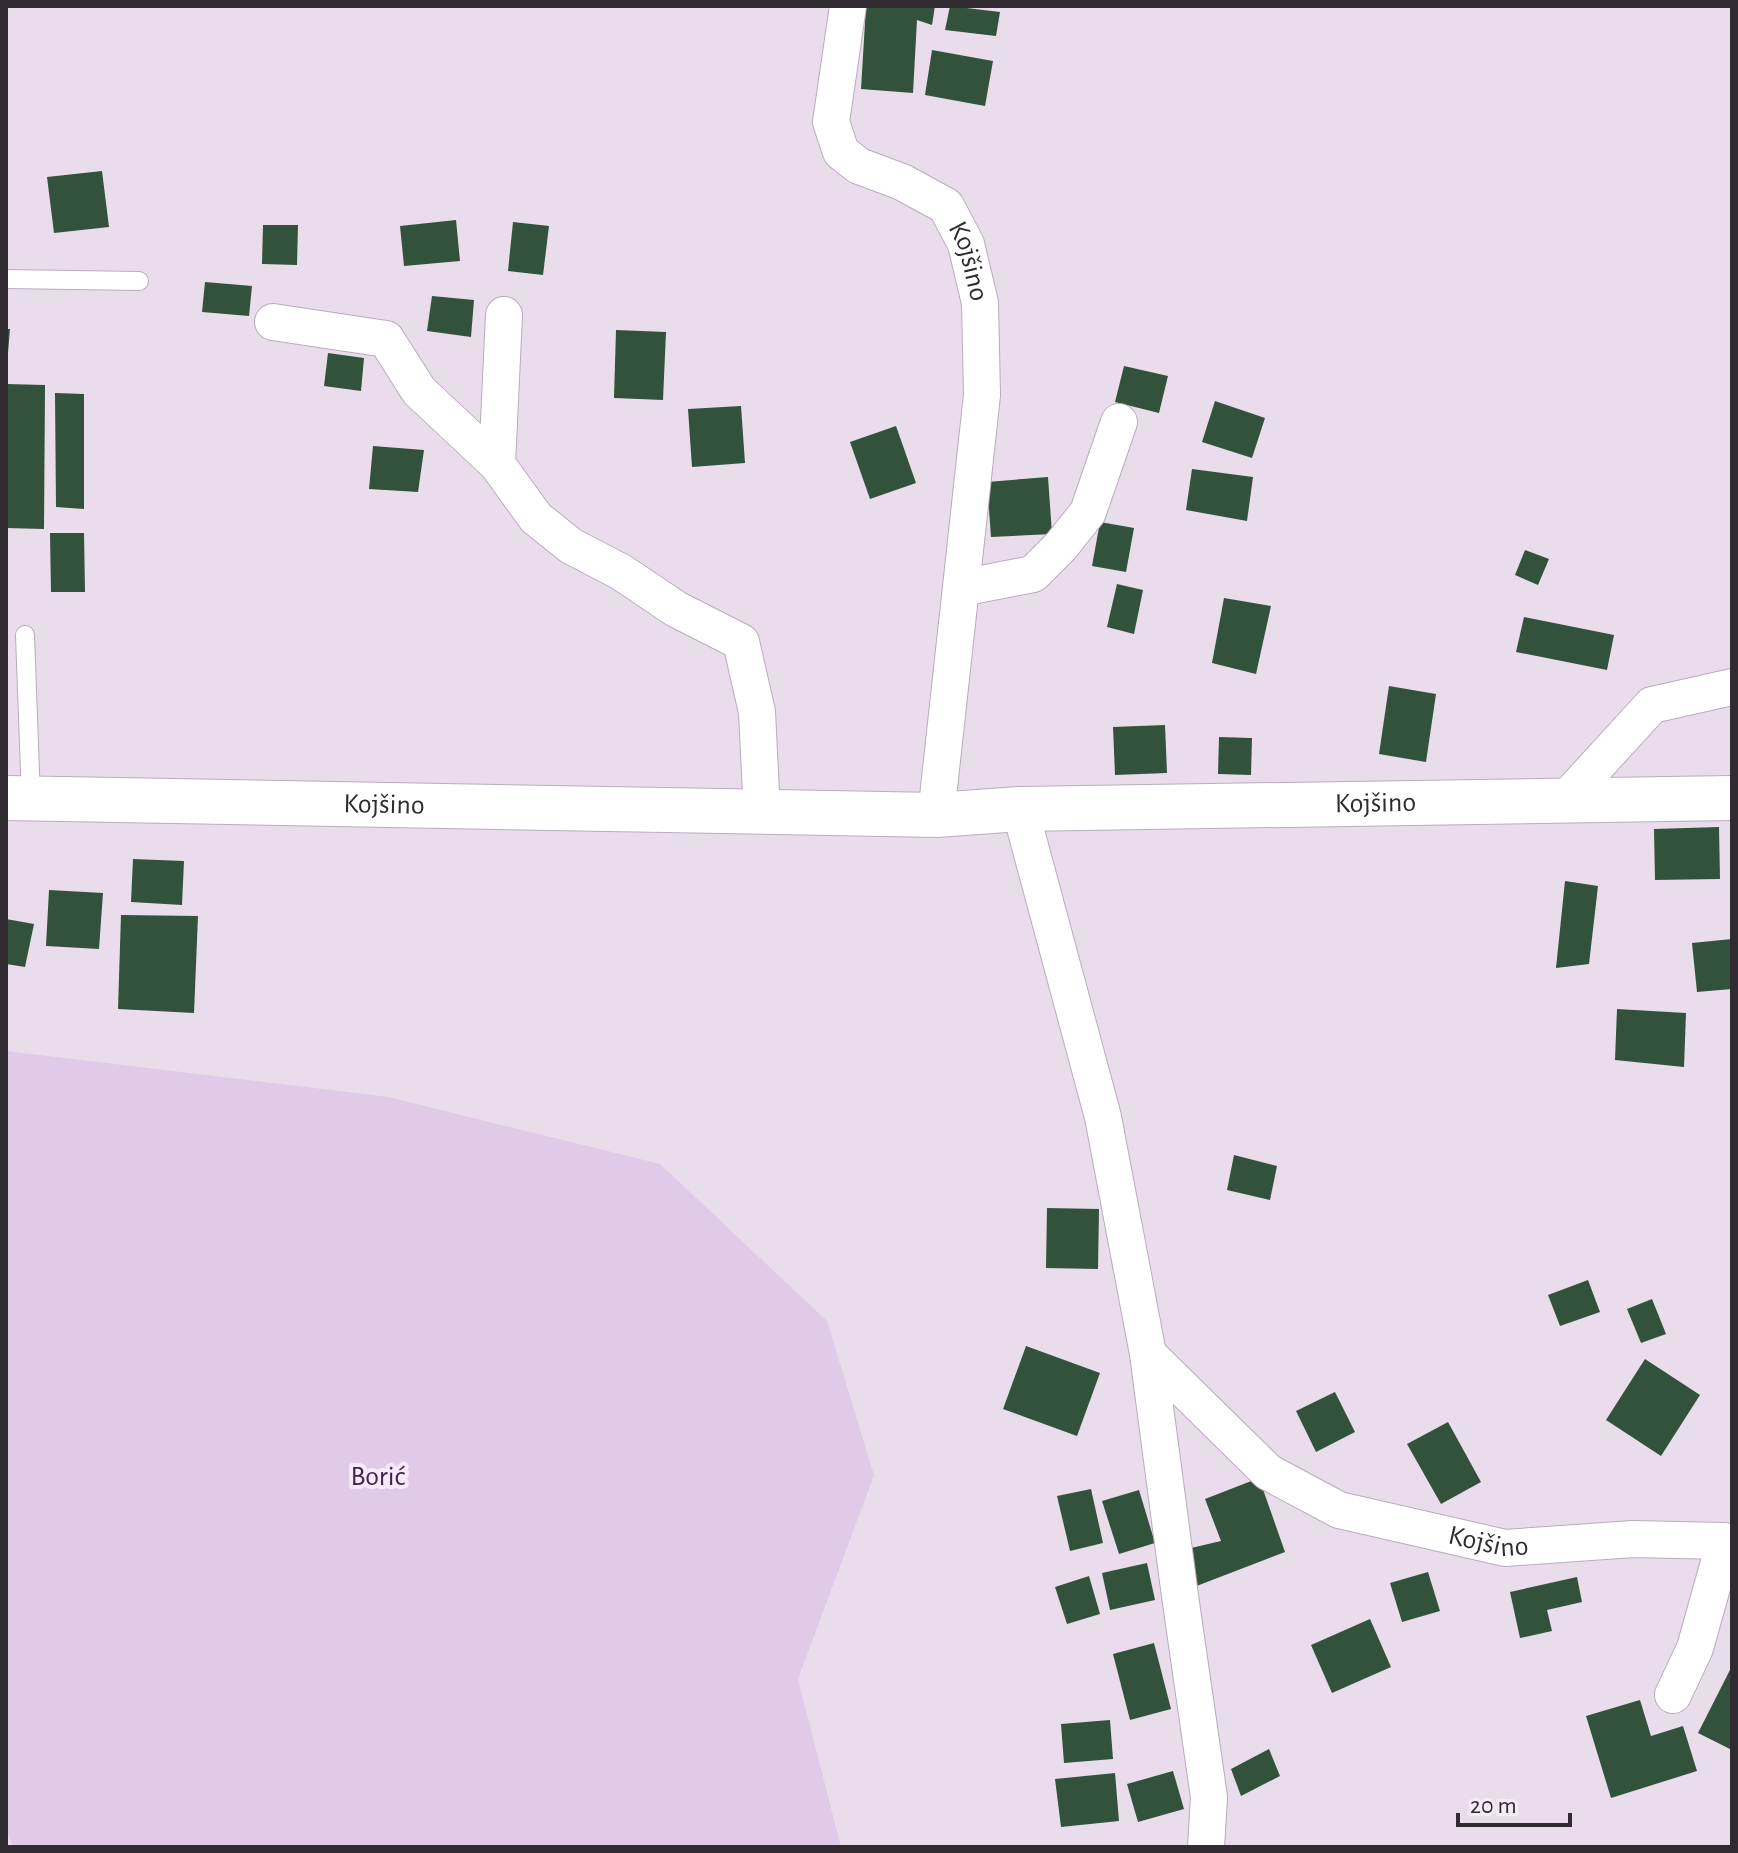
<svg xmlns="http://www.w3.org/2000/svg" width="1738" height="1853" font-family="'Alegreya Sans',sans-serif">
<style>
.green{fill:#e1c9e8}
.building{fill:#33523b}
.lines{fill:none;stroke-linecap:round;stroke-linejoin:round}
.lane-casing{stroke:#b8adbb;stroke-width:20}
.street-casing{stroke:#b8adbb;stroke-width:38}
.secondary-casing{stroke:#b8adbb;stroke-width:46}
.lane{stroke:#fff;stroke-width:18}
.street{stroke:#fff;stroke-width:36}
.secondary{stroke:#fff;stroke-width:44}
.labels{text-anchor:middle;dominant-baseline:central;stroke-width:8;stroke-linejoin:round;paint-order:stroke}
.street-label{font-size:28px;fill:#2f2b31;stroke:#f6eaf9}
.park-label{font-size:28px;fill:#44214d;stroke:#f6eaf9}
</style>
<rect width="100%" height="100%" fill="#e9ddec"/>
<polygon class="green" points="6,1051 389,1097 660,1164 827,1321 874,1475 798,1679 841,1847 13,1847 6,1829"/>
<g class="building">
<polygon points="866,6 935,6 932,25 917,20 913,93 861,89"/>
<polygon points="950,6 1000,12 996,36 945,30"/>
<polygon points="932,50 993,61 985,106 925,95"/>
<polygon points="102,171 109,227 54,233 47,177"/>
<polygon points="456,220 460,261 404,266 400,226"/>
<polygon points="513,222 549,226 543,275 508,271"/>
<polygon points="263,225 298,225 297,265 262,264"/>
<polygon points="205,282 252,286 249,316 202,312"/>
<polygon points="432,296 474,300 471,337 427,331"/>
<polygon points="6,329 10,329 8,353 6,353"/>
<polygon points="616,330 666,332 663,400 614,398"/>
<polygon points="328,353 364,358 361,391 324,386"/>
<polygon points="1124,366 1168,376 1159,413 1115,402"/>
<polygon points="6,384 45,385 44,529 6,528"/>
<polygon points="55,393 84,394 84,509 56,507"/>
<polygon points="1215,401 1265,418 1252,458 1202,442"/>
<polygon points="741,406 745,463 692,467 688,409"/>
<polygon points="896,426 916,483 870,499 850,442"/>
<polygon points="373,446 424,450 418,492 369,489"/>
<polygon points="1192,469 1253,477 1247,521 1186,510"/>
<polygon points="1048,477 1052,534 991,537 987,482"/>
<polygon points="1100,522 1134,528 1126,572 1092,566"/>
<polygon points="50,533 84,533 85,592 51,592"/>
<polygon points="1525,550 1549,559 1538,585 1515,575"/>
<polygon points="1117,584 1143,590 1134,634 1107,627"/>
<polygon points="1224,598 1271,606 1256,674 1212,663"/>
<polygon points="1524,617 1614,635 1607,670 1516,652"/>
<polygon points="1389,686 1436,694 1426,762 1379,754"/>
<polygon points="1165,725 1167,773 1115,775 1113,727"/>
<polygon points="1219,737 1252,738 1251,775 1218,774"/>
<polygon points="1719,827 1720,879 1655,880 1654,829"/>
<polygon points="133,859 184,861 182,905 131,902"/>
<polygon points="1565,881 1598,886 1589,964 1556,968"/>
<polygon points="49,890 103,893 99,949 46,946"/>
<polygon points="121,915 198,916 194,1013 118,1009"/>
<polygon points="6,919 34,924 25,967 6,964"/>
<polygon points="1732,939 1732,989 1697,992 1692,943"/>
<polygon points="1617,1009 1686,1013 1684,1067 1615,1060"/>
<polygon points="1234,1155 1277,1166 1270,1200 1227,1190"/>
<polygon points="1047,1208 1099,1209 1098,1269 1046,1268"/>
<polygon points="1588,1280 1600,1312 1560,1326 1548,1295"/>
<polygon points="1652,1299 1666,1334 1641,1343 1627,1309"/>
<polygon points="1026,1346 1100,1373 1077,1436 1003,1409"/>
<polygon points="1645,1359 1700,1395 1661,1456 1606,1420"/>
<polygon points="1335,1392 1355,1432 1316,1452 1296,1411"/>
<polygon points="1448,1422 1481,1482 1441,1504 1407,1444"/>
<polygon points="1259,1478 1285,1552 1194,1587 1191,1548 1221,1541 1205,1499"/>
<polygon points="1091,1489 1103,1543 1070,1551 1057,1496"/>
<polygon points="1139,1490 1155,1543 1119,1554 1102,1501"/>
<polygon points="1147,1563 1155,1600 1110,1610 1102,1573"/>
<polygon points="1428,1572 1440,1611 1402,1622 1390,1583"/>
<polygon points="1089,1576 1100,1614 1067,1624 1055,1587"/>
<polygon points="1577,1577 1582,1602 1547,1610 1552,1631 1520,1638 1510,1592"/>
<polygon points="1370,1619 1391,1667 1332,1693 1311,1645"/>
<polygon points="1154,1643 1171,1709 1130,1720 1113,1654"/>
<polygon points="1732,1666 1732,1750 1698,1733"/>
<polygon points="1640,1700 1651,1736 1683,1726 1697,1771 1611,1798 1586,1716"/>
<polygon points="1110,1720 1113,1759 1064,1763 1061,1724"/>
<polygon points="1269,1749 1280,1776 1241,1796 1231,1769"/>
<polygon points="1173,1771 1184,1809 1138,1822 1127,1784"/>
<polygon points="1115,1773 1119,1821 1061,1827 1055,1779"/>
</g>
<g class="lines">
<g class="lane-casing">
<g id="lane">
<polyline points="6,279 139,281"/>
<polyline points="25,635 31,799"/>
</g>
</g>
<g class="street-casing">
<g id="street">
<path id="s1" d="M848,6L831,122L841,152L859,166L902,182L946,206L966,244L980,303L982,395L936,815"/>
<polyline points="504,315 497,464 536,518 571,546 621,572 676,609 741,642 757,712 762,813"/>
<polyline points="273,322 386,339 419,391 497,464"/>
<polyline points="961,588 1033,574 1061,546 1088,512 1119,422"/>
<polyline points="1566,799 1652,705 1732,687"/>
<polyline points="1020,809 1103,1117 1148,1354 1180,1596 1209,1797 1206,1847"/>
<path id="s2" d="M1148,1354L1268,1472L1339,1510L1505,1548L1633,1539L1725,1541L1695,1648L1673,1695"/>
</g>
</g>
<g class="secondary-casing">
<g id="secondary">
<path id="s3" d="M6,798L936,815L1020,809L1732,798"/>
</g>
</g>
<use href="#lane" class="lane"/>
<use href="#street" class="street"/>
<use href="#secondary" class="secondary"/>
</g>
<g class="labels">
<g class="street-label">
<text stroke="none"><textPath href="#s1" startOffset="328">Kojšino</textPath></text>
<text stroke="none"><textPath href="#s3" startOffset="1370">Kojšino</textPath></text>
<text stroke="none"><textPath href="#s3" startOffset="378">Kojšino</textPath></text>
<text stroke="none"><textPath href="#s2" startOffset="402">Kojšino</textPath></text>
</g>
<g class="park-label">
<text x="378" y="1477">Borić</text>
</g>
</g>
<rect width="1738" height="1853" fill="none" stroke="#2f2b31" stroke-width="16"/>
<path d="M1458 1813v12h112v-12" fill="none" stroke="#2f2b31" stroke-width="4"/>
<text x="1470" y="1813" font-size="24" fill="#2f2b31" stroke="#f6eaf9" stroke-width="6" paint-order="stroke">20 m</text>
</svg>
